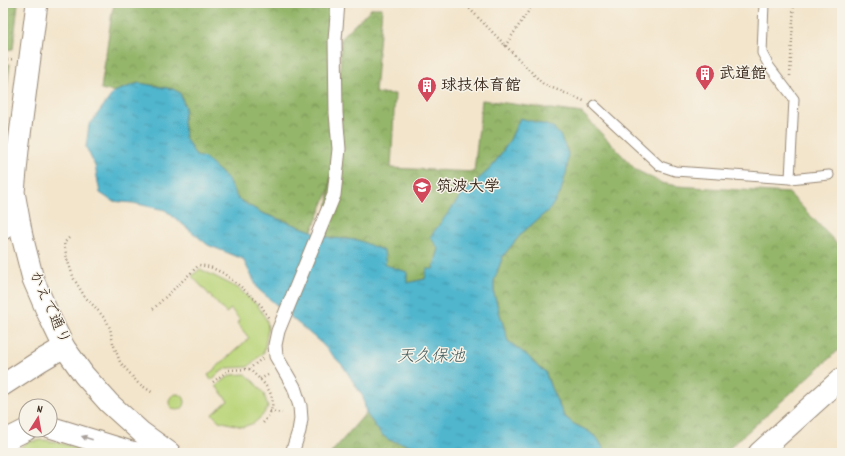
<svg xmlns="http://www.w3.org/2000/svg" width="845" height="456" font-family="Dekko,'Klee One',sans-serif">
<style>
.green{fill:#bbd57a;stroke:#7b804c}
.forest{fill:url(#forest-crowns);stroke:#687044}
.water{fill:url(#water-ripples);stroke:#467076}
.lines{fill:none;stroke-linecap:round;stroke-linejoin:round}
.service-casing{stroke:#978875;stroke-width:11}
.pedestrian-casing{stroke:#978875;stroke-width:15}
.tertiary-casing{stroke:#978875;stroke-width:23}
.path{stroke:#978875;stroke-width:2.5;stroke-dasharray:1 3;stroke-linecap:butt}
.service{stroke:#fff;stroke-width:9}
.pedestrian{stroke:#fff;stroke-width:13}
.tertiary{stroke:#fff;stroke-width:21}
.oneway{fill:#a79f9a}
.labels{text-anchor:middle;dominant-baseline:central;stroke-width:3;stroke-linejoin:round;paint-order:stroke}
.poi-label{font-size:16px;font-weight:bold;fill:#3b2a1e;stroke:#f7f3e8;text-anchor:start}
.street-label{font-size:16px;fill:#3b2a1e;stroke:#f7f3e8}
.water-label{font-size:17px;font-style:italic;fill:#425b5c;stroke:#f7f3e8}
</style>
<defs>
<pattern id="forest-crowns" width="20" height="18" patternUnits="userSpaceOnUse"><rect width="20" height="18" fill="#94b66a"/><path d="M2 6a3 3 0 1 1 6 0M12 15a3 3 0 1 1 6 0" fill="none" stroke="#7a9457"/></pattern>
<pattern id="water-ripples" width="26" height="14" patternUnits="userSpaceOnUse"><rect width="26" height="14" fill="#50b6ce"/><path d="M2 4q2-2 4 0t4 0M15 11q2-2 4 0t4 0" fill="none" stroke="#4494a7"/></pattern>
</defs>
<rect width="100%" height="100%" fill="#f7f3e8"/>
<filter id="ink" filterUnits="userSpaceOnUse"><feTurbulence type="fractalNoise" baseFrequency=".025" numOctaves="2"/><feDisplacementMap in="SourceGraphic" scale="8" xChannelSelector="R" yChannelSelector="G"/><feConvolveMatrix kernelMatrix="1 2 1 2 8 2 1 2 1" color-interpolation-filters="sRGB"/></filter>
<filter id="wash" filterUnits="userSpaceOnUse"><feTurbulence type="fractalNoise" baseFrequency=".012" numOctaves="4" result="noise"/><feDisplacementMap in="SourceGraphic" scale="16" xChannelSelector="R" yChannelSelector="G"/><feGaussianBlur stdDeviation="0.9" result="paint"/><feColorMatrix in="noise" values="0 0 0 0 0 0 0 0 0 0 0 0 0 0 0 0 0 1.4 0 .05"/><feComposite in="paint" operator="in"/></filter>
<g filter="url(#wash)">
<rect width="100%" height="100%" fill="#f3e5cc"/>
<g class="green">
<polygon points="200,269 238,288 258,306 267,321 268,329 264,352 248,367 227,368 219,373 211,380 208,375 249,338 237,323 240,320 231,309 226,313 192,276"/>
<polygon points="246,374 255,383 264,394 268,407 262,416 254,423 243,427 219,421 212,414 228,401 216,386 231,375"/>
<circle cx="177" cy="402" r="8"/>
<path d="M42,440C59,441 75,448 91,453H13L28,442Z"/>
</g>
<g class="forest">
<polygon points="3,3 18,3 13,49 3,50"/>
<polygon points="115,3 324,3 331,13 330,124 333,152 329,190 312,231 262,213 238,199 225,176 205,159 196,156 185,137 183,121 185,107 180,93 172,89 139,83 114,92 101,89 112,12"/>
<polygon points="372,8 382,8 375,93 395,94 391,168 474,172 482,100 582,113 636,170 662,183 677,186 789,193 842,249 842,347 724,453 606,453 598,439 588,431 574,424 564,416 551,388 545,371 539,368 528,356 508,341 494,294 494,281 503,256 522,233 550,209 520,118 509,142 491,168 463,193 439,249 433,270 425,279 407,283 358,240 331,238 324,235 339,114 341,38"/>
<polygon points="10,64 3,115 3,65"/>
<polygon points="366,413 381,434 389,440 443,453 331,453"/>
</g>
<polygon class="water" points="139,83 173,89 180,93 185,107 183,121 185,137 196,156 205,158 227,178 238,199 262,213 331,238 358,240 384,251 386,265 407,272 407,283 425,279 427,269 433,269 439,249 430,237 463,193 491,168 509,142 520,118 553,127 560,135 568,153 567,170 560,194 550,209 522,233 503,256 494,281 494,294 508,341 528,356 539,368 545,371 551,388 564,416 574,424 588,431 598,439 606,453 443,453 389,440 381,434 366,413 363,397 343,366 321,343 258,289 243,259 208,245 165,210 133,203 112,201 100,193 95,166 86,147 89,125 114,92"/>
</g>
<g filter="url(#ink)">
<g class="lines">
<g class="service-casing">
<g id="service">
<polyline points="764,3 762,53 769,66 794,99 790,179"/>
<polyline points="594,105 660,166 675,171 790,179 829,175"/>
</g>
</g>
<g class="pedestrian-casing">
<polyline id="pedestrian" points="292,453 299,431 301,419 300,406 294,387 276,356 275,345 278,331 334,195 339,149 336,113 335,40 338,3"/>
</g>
<g class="tertiary-casing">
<g id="tertiary">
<polyline points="37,3 18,150 14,192 22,236 33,279 49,316 64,347 84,375 109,403 141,432 170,453"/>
<polyline points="3,229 13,196"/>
<polyline points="3,385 40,361 64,347"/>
<polyline points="50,427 131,452 138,453"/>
<polyline points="3,445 10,438 26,430"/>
<polyline points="759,453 842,378"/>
</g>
</g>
<g class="path">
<polyline points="464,3 543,84 584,101"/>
<polyline points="505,46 534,3"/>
<polyline points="3,60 14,59"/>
<polyline points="790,76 794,3"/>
<polyline points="69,238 64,243 67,259 74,279 85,297 95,307 106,320 110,328 113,343 120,362 138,383 153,393"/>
<polyline points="153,309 199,265 210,267 223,273 240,286 261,305 269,319"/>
<path d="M249,369C268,386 283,400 263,423"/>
<polyline points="260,379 268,375"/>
<polyline points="213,382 229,370 249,369 264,357"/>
<polyline points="270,411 282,413"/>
</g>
<use href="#service" class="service"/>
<use href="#pedestrian" class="pedestrian"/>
<use href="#tertiary" class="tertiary"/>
</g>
<defs><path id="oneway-solid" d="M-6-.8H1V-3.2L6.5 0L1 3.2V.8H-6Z"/></defs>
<use class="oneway" href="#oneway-solid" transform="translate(87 438) rotate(-163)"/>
</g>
<defs>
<g id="building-pin" transform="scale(1)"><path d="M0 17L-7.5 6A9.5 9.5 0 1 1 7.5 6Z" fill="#d1495b" stroke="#f7f3e8"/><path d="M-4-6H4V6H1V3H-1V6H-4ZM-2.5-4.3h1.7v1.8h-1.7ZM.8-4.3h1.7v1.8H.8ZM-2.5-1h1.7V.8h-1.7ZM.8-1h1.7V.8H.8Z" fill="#fff"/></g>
<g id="university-pin" transform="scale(1)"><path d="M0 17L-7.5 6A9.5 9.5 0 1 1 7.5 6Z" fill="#d1495b" stroke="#f7f3e8"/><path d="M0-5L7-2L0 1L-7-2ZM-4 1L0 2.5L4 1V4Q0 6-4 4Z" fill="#fff"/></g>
</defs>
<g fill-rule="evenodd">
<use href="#building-pin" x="705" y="74"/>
<use href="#building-pin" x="427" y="86"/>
<use href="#university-pin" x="422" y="187"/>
</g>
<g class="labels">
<g class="poi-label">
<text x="719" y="74">武道館</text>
<text x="441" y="86">球技体育館</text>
<text x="436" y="187">筑波大学</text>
</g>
<g class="street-label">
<text transform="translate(49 308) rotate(66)">かえで通り</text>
</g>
<g class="water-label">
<text x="431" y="358">天久保池</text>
</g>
</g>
<rect width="845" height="456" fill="none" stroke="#f7f3e8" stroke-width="16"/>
<g transform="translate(38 418) rotate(11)"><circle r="19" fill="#f7f3e8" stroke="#aca397"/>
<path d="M0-3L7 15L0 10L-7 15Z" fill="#d1495b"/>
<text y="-6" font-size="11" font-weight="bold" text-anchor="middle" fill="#3b2a1e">N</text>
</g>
</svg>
